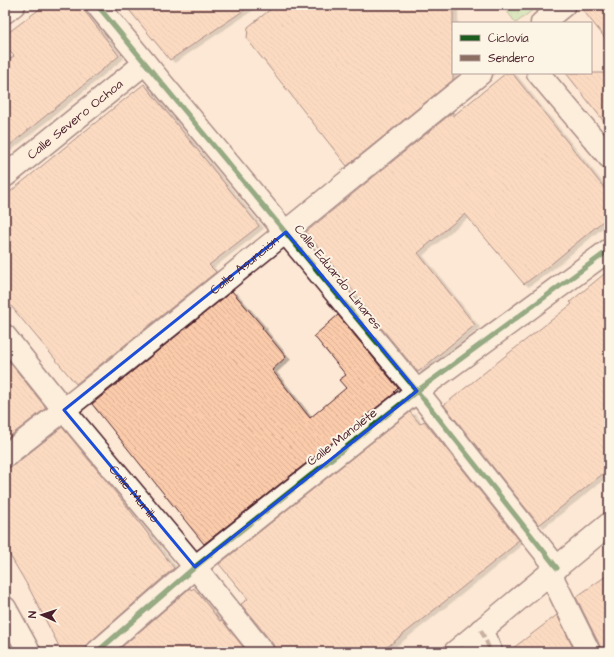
<svg xmlns="http://www.w3.org/2000/svg" width="614" height="657" font-family="'Architects Daughter',sans-serif">
<style>
.park{fill:url(#park-crowns);stroke:#7e8268}
.building{fill:url(#building-back-hatch);stroke:#4a1f2b;filter:url(#shadow)}
.lines{fill:none;stroke-linecap:round;stroke-linejoin:round}
.street-casing{stroke:#4a1f2b;stroke-width:25}
.secondary-casing{stroke:#4a1f2b;stroke-width:25}
.street{stroke:#fcf5e5;stroke-width:22}
.secondary{stroke:#fcf5e5;stroke-width:22}
.quiet{stroke:#8d6e63;stroke-width:4;stroke-dasharray:8 4;stroke-linecap:butt}
.cycleway-casing{stroke:#fcf5e5;stroke-width:8}
.cycleway{stroke:#1b5e20;stroke-width:5}
.marked{fill:none;stroke:#1d4ed8;stroke-width:3;stroke-linejoin:round}
.labels{text-anchor:middle;dominant-baseline:central;stroke-width:4;stroke-linejoin:round;paint-order:stroke}
.street-label{font-size:13px;fill:#4a1f2b;stroke:#fcf5e5}
</style>
<defs>
<pattern id="park-crowns" width="20" height="18" patternUnits="userSpaceOnUse"><rect width="20" height="18" fill="#b3e4a4"/><path d="M2 6a3 3 0 1 1 6 0M12 15a3 3 0 1 1 6 0" fill="none" stroke="#9bc38d"/></pattern>
<pattern id="building-back-hatch" width="6" height="6" patternUnits="userSpaceOnUse"><rect width="6" height="6" fill="#fbcbab"/><path d="M-1 5l2 2M0 0l6 6M5-1l2 2" fill="none" stroke="#d9ae93"/></pattern>
<filter id="shadow"><feDropShadow dx="4.5" dy="2.5" stdDeviation="0" flood-color="#0004"/></filter>
</defs>
<rect width="100%" height="100%" fill="#fce8d4"/>
<filter id="ink" filterUnits="userSpaceOnUse"><feTurbulence type="fractalNoise" baseFrequency=".025" numOctaves="2"/><feDisplacementMap in="SourceGraphic" scale="8" xChannelSelector="R" yChannelSelector="G"/><feConvolveMatrix kernelMatrix="1 2 1 2 8 2 1 2 1" color-interpolation-filters="sRGB"/></filter>
<g filter="url(#ink)">
<polygon class="park" points="502,5 539,5 516,23"/>
<g class="building">
<polygon points="45,5 80,5 119,56 5,149 5,63 14,56 5,46 5,35"/>
<polygon points="125,5 252,5 170,60"/>
<polygon points="276,5 453,5 453,80 347,166 247,39 248,27"/>
<polygon points="579,5 609,5 609,43"/>
<polygon points="506,73 512,73 609,194 609,216 550,265 524,284 465,214 445,230 418,253 475,325 418,372 357,299 359,298 306,232 453,112 453,116"/>
<polygon points="566,73 609,73 609,128"/>
<polygon points="144,84 259,226 209,265 216,272 76,384 5,299 5,196 80,135"/>
<polygon points="609,270 609,469 539,525 444,405 509,353 572,304 570,302"/>
<polygon points="232,291 263,327 262,328 286,357 272,370 310,418 346,388 339,380 346,375 314,336 338,315 398,388 394,392 395,393 204,544 92,404"/>
<polygon points="5,356 46,408 5,440"/>
<polygon points="410,412 420,424 424,421 519,540 515,543 516,544 453,595 381,652 275,652 275,650 273,644 241,604 248,599 219,564"/>
<polygon points="62,427 129,509 174,568 89,643 85,648 85,652 62,652 29,588 5,547 5,468 13,466"/>
<polygon points="609,574 609,652 601,652 600,646 576,597"/>
<polygon points="190,588 191,590 194,588 220,621 222,620 247,652 116,652"/>
<polygon points="557,615 575,652 508,652"/>
</g>
<g class="lines">
<g class="street-casing">
<g id="street">
<polyline points="97,5 417,391 557,568"/>
<polyline points="5,12 14,5"/>
<polyline points="542,23 564,5"/>
<polyline points="538,73 609,157"/>
<path id="s1" d="M5,176L145,63"/>
<path id="s2" d="M5,336L64,410L195,567L263,652"/>
<path id="s3" d="M5,456C166,331 323,201 481,73"/>
<polyline points="550,573 589,652"/>
<polyline points="5,608 29,652"/>
<polyline points="481,630 491,652"/>
<polyline points="97,652 195,567 417,391 609,250"/>
</g>
</g>
<g class="secondary-casing">
<polyline id="secondary" points="455,652 609,524"/>
</g>
<use href="#street" class="street"/>
<use href="#secondary" class="secondary"/>
<g class="quiet">
<polyline points="481,630 491,652"/>
<polyline points="461,647 462,652"/>
</g>
<g class="cycleway-casing">
<g id="cycleway">
<polyline points="97,5 417,391 557,568"/>
<polyline points="97,652 195,567 417,391 609,250"/>
</g>
</g>
<use href="#cycleway" class="cycleway"/>
</g>
</g>
<path d="M0 0H614V657H0ZM286,232L417,391L195,567L64,410Z" fill="#fce8d4" fill-opacity=".55" fill-rule="evenodd"/>
<path class="marked" d="M286,232L417,391L195,567L64,410Z"/>
<g class="labels">
<g class="street-label">
<text stroke="none"><textPath href="#s1" startOffset="90">Calle Severo Ochoa</textPath></text>
<text stroke="none"><textPath href="#s3" startOffset="306">Calle Asunción</textPath></text>
<text transform="translate(338 277) rotate(51)">Calle Eduardo Linares</text>
<text transform="translate(342 437) rotate(-38)">Calle Manolete</text>
<text stroke="none"><textPath href="#s2" startOffset="204">Calle Murillo</textPath></text>
</g>
</g>
<rect width="614" height="657" fill="none" stroke="#fcf5e5" stroke-width="20"/>
<rect x="10" y="10" width="594" height="637" fill="none" stroke="#4a1f2b" stroke-width="1.5" filter="url(#ink)"/>
<rect x="452" y="22" width="140" height="52" fill="#fcf5e5" stroke="#b59f9b"/>
<rect x="460" y="35" width="20" height="6" fill="#1b5e20" stroke="#b59f9b"/>
<text x="488" y="42" font-size="12" fill="#4a1f2b">Ciclovía</text>
<rect x="460" y="55" width="20" height="6" fill="#8d6e63" stroke="#b59f9b"/>
<text x="488" y="62" font-size="12" fill="#4a1f2b">Sendero</text>
<g transform="translate(42 615) rotate(273)" stroke="#fcf5e5" stroke-width="3" paint-order="stroke">
<path d="M0-3L7 15L0 10L-7 15Z" fill="#4a1f2b"/>
<text y="-6" font-size="11" font-weight="bold" text-anchor="middle" fill="#4a1f2b">N</text>
</g>
</svg>
